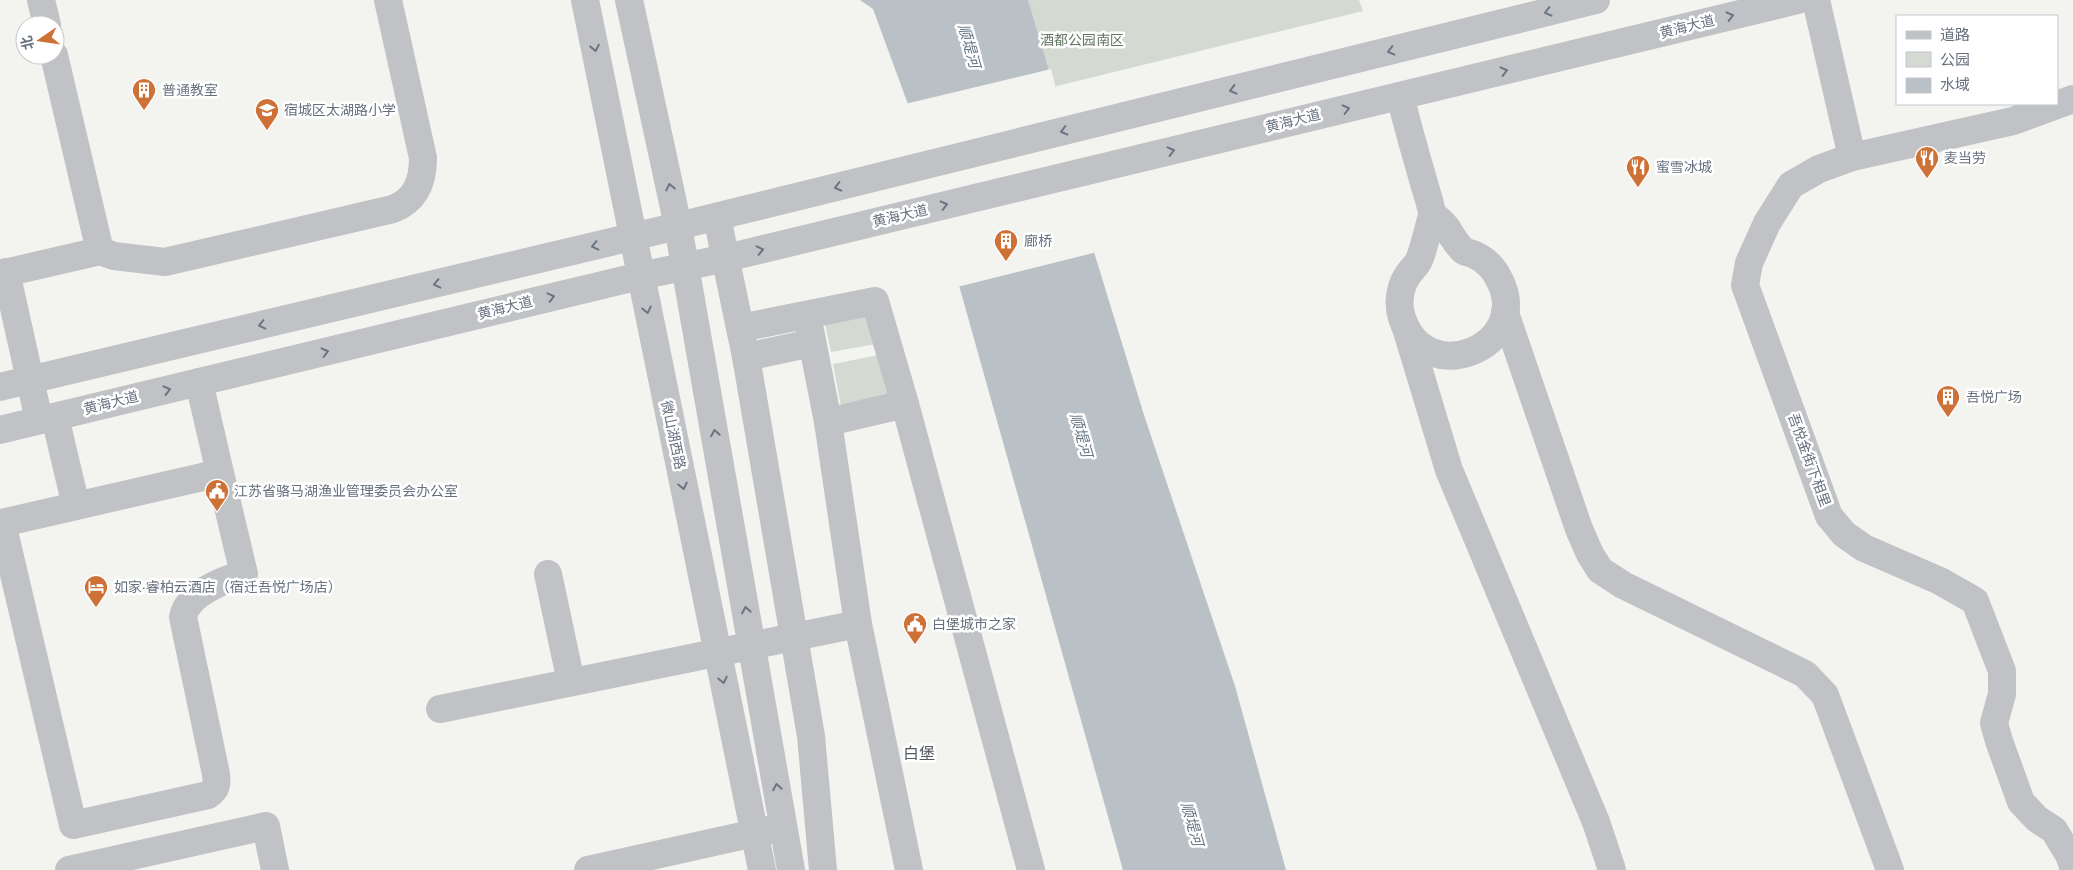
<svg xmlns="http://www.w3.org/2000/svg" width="2073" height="870" font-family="'Varela Round','Noto Sans SC',sans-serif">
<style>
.green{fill:#d4dad2}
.water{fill:#b9c1c6}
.pier{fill:#f3f4f0}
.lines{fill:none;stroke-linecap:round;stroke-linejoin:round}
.minor{stroke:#c0c2c5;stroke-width:28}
.oneway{stroke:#6a7482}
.labels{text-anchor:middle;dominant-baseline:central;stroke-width:5;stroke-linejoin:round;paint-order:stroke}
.street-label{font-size:14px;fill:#66707e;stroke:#fff}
.park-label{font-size:14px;fill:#657664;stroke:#fff}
.poi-label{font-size:14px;fill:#66707e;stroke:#fff;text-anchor:start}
.water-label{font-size:15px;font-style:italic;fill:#677682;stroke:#fff}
.quarter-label{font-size:16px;fill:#535a64;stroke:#fff}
</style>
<rect width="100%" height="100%" fill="#f3f4f0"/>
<g class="green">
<polygon points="1028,0 1359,0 1363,11 1053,87"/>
<polygon points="869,313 876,344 831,352 825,323"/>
<polygon points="879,355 890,396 841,406 833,364"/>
</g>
<polygon class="water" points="860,0 1028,0 1046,60 1094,252 1144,415 1235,686 1286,870 1123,870 909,107 873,9"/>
<polygon class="pier" points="1051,69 1097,252 957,287 905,104"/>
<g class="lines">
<g class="minor">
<polyline points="41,0 47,25"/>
<polyline points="585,0 762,870"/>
<polyline points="629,0 678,226 791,870"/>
<polyline points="1816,0 1852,157 1819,169 1791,185 1767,223 1749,263 1745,285 1829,516 1844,534 1864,548 1940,581 1975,601 2002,671 2002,694 1994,723 1999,741 2021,802 2037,819 2054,830 2069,855 2073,866"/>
<path d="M54,55L100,251L114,256L165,262L393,209C416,200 423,181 423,158L388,0"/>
<path d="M1400,96C1407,123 1414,149 1422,176C1425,188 1430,201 1432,213C1432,218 1429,225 1428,231C1425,240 1423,251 1419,260C1417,265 1413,268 1410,272C1400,284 1397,303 1402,318C1426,391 1532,346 1500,281C1495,270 1486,260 1475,255C1472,253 1467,253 1464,251C1457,246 1451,234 1446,227C1442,222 1437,218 1432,214"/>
<polyline points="1852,157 2013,121 2073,99"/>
<polyline points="717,217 746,357 811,736 823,870"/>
<polyline points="6,272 39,420"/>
<polyline points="0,274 100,251"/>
<polyline points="1505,313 1579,529 1590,554 1600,570 1623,585 1805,674 1825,695 1890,870"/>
<polyline points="807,315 828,422 858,624 909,870"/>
<polyline points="740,328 875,301 905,404"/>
<polyline points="1406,328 1449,470 1596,822 1612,870"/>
<polyline points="746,357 812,343"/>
<polyline points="199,382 220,473"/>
<polyline points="0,387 678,226 1596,0"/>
<path d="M55,417L76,506L2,523L73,825L208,795C217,789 217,784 216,774L183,617C187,594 223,580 244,574L220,473L76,506"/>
<polyline points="828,422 905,404 1031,870"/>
<polyline points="0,430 640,276 726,258 1798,0"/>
<polyline points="548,574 571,682"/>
<polyline points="440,709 858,624"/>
<polyline points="69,870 266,826 275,870"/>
<polyline points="588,870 773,829"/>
</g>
</g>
<defs><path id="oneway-chevron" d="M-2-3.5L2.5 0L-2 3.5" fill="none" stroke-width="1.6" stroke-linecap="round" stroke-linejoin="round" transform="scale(1.25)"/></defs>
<g class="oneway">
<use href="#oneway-chevron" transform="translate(1548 12) rotate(166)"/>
<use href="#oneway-chevron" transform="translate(1730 16) rotate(-14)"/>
<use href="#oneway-chevron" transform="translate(595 48) rotate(79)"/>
<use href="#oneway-chevron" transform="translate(1391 51) rotate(166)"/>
<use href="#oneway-chevron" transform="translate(1504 71) rotate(-14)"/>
<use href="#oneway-chevron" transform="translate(1233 90) rotate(166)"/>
<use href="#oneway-chevron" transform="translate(1346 109) rotate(-14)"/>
<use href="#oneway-chevron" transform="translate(1064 131) rotate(166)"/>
<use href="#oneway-chevron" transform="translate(1171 151) rotate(-14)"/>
<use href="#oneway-chevron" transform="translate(670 187) rotate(-102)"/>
<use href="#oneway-chevron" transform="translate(838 187) rotate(166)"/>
<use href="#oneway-chevron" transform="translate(944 205) rotate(-14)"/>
<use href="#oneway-chevron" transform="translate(595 246) rotate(167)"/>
<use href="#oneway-chevron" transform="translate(760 250) rotate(-13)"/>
<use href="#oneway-chevron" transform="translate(437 284) rotate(167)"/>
<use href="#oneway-chevron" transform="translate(551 297) rotate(-14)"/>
<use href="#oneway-chevron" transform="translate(647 310) rotate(78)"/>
<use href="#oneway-chevron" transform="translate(262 325) rotate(167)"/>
<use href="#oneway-chevron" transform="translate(325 352) rotate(-14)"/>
<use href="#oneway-chevron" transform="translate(167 390) rotate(-14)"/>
<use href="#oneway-chevron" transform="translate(715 433) rotate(-100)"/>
<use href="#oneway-chevron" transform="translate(683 486) rotate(78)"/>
<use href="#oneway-chevron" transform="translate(746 610) rotate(-100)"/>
<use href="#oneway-chevron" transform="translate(723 680) rotate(78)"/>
<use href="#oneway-chevron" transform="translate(777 787) rotate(-100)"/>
</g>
<defs>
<g id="building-pin" transform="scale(1.25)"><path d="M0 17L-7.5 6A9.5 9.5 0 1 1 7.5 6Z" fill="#ce7136" stroke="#fff"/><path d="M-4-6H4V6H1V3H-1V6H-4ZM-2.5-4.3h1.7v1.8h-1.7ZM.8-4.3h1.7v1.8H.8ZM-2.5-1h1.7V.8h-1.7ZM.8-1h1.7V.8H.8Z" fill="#fff"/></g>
<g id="school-pin" transform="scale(1.25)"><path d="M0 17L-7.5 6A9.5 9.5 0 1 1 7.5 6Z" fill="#ce7136" stroke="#fff"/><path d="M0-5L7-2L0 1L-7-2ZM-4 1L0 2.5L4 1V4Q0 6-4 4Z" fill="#fff"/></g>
<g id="restaurant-pin" transform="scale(1.25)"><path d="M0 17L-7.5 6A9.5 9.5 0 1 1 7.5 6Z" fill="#ce7136" stroke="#fff"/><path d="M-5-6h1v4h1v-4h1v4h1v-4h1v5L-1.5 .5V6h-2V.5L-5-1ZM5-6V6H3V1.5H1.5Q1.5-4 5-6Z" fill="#fff"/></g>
<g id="civic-pin" transform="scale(1.25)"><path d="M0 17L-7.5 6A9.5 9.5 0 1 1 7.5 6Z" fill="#ce7136" stroke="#fff"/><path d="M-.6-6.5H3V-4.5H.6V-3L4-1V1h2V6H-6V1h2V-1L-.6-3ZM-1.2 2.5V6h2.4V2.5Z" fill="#fff"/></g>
<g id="hotel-pin" transform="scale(1.25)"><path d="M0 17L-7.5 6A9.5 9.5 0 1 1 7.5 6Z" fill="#ce7136" stroke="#fff"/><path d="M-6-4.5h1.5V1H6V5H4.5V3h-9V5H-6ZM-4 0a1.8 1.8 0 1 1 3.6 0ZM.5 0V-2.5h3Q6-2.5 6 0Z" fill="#fff"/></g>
</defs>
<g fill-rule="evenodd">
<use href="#building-pin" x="144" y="90"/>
<use href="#school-pin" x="267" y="110"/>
<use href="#restaurant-pin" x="1927" y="158"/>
<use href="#restaurant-pin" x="1638" y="167"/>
<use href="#building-pin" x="1006" y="241"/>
<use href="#building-pin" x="1948" y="397"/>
<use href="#civic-pin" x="217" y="491"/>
<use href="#hotel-pin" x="96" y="587"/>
<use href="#civic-pin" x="915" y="624"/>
</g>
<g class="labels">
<g class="street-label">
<text transform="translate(1687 27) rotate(-14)">黄海大道</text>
<text transform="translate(1293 121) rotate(-14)">黄海大道</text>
<text transform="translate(900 216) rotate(-13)">黄海大道</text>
<text transform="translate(505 308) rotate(-14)">黄海大道</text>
<text transform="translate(111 403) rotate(-14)">黄海大道</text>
<text transform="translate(673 435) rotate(78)">微山湖西路</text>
<text transform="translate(1809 460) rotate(70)">吾悦金街下相里</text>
</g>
<g class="park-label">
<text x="1082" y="40">酒都公园南区</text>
</g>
<g class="poi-label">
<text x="162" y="90">普通教室</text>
<text x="284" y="110">宿城区太湖路小学</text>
<text x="1944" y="158">麦当劳</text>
<text x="1656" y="167">蜜雪冰城</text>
<text x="1024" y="241">廊桥</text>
<text x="1966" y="397">吾悦广场</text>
<text x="234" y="491">江苏省骆马湖渔业管理委员会办公室</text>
<text x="114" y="587">如家·睿柏云酒店（宿迁吾悦广场店）</text>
<text x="932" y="624">白堡城市之家</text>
</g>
<g class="water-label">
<text transform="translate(969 46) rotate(74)">顺堤河</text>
<text transform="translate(1081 435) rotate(74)">顺堤河</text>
<text transform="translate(1192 824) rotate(74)">顺堤河</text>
</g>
<g class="quarter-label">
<text x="919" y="754">白堡</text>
</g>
</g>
<rect x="1896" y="15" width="162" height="90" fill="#ffffff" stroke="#c2c6cb"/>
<rect x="1906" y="31" width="25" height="8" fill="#c0c2c5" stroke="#c2c6cb"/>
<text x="1940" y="40" font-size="15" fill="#66707e">道路</text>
<rect x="1906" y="52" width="25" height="15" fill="#d4dad2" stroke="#c2c6cb"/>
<text x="1940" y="65" font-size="15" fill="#66707e">公园</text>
<rect x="1906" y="78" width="25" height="15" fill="#b9c1c6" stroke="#c2c6cb"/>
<text x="1940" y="90" font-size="15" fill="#66707e">水域</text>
<g transform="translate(40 40) rotate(257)"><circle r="24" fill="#ffffff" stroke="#c2c6cb"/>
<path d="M0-4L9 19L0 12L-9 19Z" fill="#ce7136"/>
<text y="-8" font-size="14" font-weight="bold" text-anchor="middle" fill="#66707e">北</text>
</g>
</svg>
